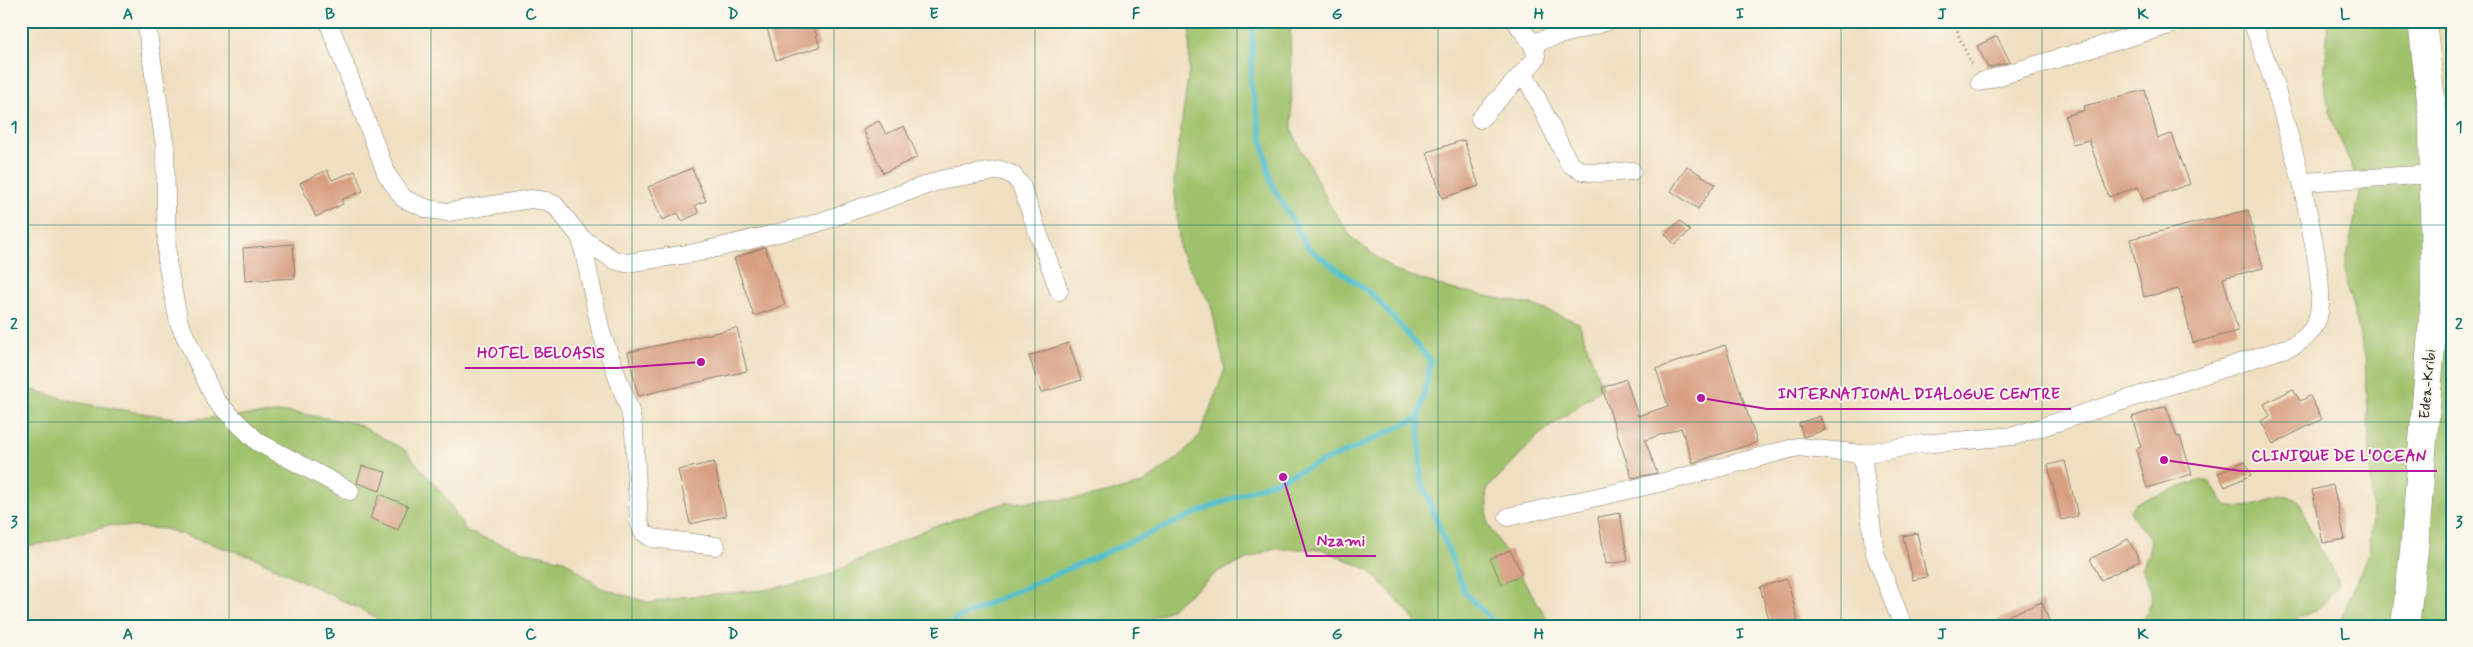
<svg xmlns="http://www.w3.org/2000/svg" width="2473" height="647" font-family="Mynerve,sans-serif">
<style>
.green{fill:#a0c26c;stroke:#5e6f44}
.sand{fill:#eeda9e;stroke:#857b5d}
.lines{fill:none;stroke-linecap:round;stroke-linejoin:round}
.stream{stroke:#53bfcc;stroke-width:5.5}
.building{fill:#d89e81}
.minor-casing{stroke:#867e6e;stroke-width:19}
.trunk-casing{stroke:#867e6e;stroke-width:29}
.path{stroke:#867e6e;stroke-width:3;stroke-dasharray:1 4;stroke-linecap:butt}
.minor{stroke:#fff;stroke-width:18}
.trunk{stroke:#fff;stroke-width:28}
.grid{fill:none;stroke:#0f766e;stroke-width:1;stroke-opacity:0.55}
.labels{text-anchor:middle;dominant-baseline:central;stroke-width:4;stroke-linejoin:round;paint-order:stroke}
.street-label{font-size:15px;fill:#1c1c1c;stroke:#fbf7ec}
.leader{fill:none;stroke:#b5179e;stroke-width:2}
.callout-dot{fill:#b5179e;stroke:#fbf7ec;stroke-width:2}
.callout-label{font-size:16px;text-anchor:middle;font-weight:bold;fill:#b5179e;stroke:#fbf7ec;stroke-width:4;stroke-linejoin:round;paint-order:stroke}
.neatline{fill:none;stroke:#0f766e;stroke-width:2}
.grid-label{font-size:16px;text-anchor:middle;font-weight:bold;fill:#0f766e}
</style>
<rect width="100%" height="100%" fill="#fbf7ec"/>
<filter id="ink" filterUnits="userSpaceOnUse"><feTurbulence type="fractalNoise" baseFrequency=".02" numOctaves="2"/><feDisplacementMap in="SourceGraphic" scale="10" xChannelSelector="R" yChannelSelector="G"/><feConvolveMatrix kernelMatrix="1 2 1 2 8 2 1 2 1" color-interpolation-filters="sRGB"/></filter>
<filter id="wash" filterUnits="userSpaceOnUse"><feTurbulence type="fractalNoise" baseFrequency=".0096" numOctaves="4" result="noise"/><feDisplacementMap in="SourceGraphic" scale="20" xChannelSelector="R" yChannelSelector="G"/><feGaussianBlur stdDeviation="1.12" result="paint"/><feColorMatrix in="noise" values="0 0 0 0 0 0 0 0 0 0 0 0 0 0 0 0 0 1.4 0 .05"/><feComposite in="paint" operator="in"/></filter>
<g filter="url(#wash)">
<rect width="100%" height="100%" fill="#f0e0c1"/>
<g class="green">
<polygon points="1190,21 1290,21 1292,131 1328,202 1352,238 1395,271 1451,289 1533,305 1579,323 1602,388 1539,435 1486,490 1488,524 1552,626 1418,626 1409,613 1369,570 1322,549 1271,549 1219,571 1168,611 1132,626 387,626 368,613 255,558 165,529 108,525 41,544 21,547 21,387 80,403 186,420 289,412 355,423 405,450 446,498 467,532 522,551 564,560 601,588 650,603 682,597 764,590 819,579 934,526 1005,503 1084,498 1142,484 1178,458 1200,435 1225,369 1211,305 1180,251 1174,181 1189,69"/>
<polygon points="2328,21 2424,21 2452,184 2452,626 2338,626 2369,551 2373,518 2365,356 2344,271 2361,188 2331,117 2324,83"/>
<path d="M2200,480L2210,482C2215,490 2221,502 2229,506C2248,514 2288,486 2299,501C2304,508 2305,519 2309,527C2317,544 2327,561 2336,577L2338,586L2320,607L2304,616L2279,625L2137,626C2156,603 2155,596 2142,569C2162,522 2143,544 2130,510L2136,503Z"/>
</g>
<polygon class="sand" points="2424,21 2452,21 2452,184 2434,179"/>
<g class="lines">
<g class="stream">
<polyline points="1419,417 1421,480 1465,593 1498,626"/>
<polyline points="944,626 978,608 1201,511 1351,450 1419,417 1431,361 1374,296 1308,248 1271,183 1251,84 1253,21"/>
</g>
</g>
<g id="blocks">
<g class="building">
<polygon points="765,21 812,21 820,47 776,60"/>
<polygon points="1997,36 2010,62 1988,68 1977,46"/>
<polygon points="2145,90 2158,138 2172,134 2190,184 2143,200 2138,187 2109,197 2089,140 2073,144 2065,116 2085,110 2084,106"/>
<polygon points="879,121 886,134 904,126 918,157 883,173 863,129"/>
<polygon points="1464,140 1479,186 1442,198 1427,152"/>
<polygon points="1687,166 1715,184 1698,209 1671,191"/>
<polygon points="692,168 706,201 695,205 699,213 682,221 678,213 662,220 648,187"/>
<polygon points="327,170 332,180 355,171 363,191 341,200 343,204 316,217 300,183"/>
<polygon points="2248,210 2263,268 2223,278 2238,331 2193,343 2179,289 2144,297 2130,239"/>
<polygon points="1680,221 1690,231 1675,245 1665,234"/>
<polygon points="293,244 295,278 245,281 243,248"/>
<polygon points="765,247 785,305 754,316 734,258"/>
<polygon points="737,328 747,371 638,396 628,352"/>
<polygon points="1069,343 1081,380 1041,393 1029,356"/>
<polygon points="1725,345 1757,442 1693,463 1681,428 1645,440 1657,473 1632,478 1602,388 1626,379 1638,416 1668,406 1656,369"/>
<polygon points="2293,389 2300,401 2310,396 2322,419 2273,444 2261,421 2270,416 2264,404"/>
<polygon points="2166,406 2177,437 2180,436 2192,474 2147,488 2136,449 2141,447 2132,417"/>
<polygon points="1820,416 1825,430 1803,437 1799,423"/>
<polygon points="2065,461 2078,516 2061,520 2048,465"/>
<polygon points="2245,461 2251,475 2225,487 2218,473"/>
<polygon points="714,462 726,516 690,524 678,470"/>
<polygon points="362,466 386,472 380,491 357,483"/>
<polygon points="2333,485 2345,539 2323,543 2312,490"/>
<polygon points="380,494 408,506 398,530 370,518"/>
<polygon points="1620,513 1628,561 1606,564 1598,517"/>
<polygon points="1917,533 1927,577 1913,580 1903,536"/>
<polygon points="2128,539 2140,561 2101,580 2090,559"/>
<polygon points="1510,550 1522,574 1502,584 1490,559"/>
<polygon points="1787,579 1798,621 1781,626 1771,626 1760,587"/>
<polygon points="2042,602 2051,626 1985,626 1985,625"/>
</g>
</g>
</g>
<g filter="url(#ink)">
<use href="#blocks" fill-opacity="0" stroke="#867e6e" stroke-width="1"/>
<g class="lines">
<g class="minor-casing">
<g id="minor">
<polyline points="146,21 165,147 167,262 179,323 216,401 238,423 258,442 350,491"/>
<polyline points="328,21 387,175 404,199 428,209 448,212 531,199 546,201 555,205 581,238 614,260 626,263 695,253 811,225 944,179 1001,170 1013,175 1021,185 1059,291"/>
<polyline points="2252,21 2274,83 2302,182"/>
<polyline points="1532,43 1608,21"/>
<path d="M1524,73L1569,163C1585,178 1611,172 1632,171"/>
<polyline points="1980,82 2183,21"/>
<path d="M1480,119L1536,59C1537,44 1523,33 1516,21"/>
<polyline points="581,238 601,332 630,411 634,432 639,522 643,532 652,538 716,546"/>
<polyline points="1508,517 1672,480 1798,447 1862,454"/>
<path d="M1903,626L1875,553L1862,454L1922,444L2014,436L2295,345C2305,338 2312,333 2317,320C2328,292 2307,214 2302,182L2434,174"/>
</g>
</g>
<g class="trunk-casing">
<polyline id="trunk" points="2405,626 2414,551 2435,295 2433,118 2422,21"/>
</g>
<polyline class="path" points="1955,21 1959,37 1973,67"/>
<use href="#minor" class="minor"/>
<use href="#trunk" class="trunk"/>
</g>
</g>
<path class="grid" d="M229,21V626M431,21V626M632,21V626M834,21V626M1035,21V626M1237,21V626M1438,21V626M1640,21V626M1841,21V626M2042,21V626M2244,21V626M21,225H2452M21,422H2452"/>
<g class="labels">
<g class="street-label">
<text transform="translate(2428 384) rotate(-85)">Edea-Kribi</text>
</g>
</g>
<path class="leader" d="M701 362L617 368H465M1701 398L1767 409H2071M2164 460L2241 471H2437M1283 477L1307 556H1376"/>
<g class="callout-dot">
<circle cx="701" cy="362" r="5"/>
<circle cx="1701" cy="398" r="5"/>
<circle cx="2164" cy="460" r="5"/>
<circle cx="1283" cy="477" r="5"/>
</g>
<g class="callout-label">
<text x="541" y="358">HOTEL BELOASIS</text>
<text x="1919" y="399">INTERNATIONAL DIALOGUE CENTRE</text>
<text x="2339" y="461">CLINIQUE DE L'OCEAN</text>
<text x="1341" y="546">Nzami</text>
</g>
<rect width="2473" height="647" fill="none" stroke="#fbf7ec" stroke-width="55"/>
<rect x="28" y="28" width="2418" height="592" class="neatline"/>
<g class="grid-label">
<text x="128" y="19">A</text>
<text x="330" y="19">B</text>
<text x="531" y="19">C</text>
<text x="733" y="19">D</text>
<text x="934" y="19">E</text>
<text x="1136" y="19">F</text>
<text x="1337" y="19">G</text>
<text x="1539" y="19">H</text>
<text x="1740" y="19">I</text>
<text x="1942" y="19">J</text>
<text x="2143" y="19">K</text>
<text x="2345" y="19">L</text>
<text x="14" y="132">1</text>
<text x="2459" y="132">1</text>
<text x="14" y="329">2</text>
<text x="2459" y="329">2</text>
<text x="14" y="527">3</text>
<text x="2459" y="527">3</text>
<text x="128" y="639">A</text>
<text x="330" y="639">B</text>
<text x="531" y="639">C</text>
<text x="733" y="639">D</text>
<text x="934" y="639">E</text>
<text x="1136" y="639">F</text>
<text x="1337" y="639">G</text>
<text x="1539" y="639">H</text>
<text x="1740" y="639">I</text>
<text x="1942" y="639">J</text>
<text x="2143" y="639">K</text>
<text x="2345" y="639">L</text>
</g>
</svg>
